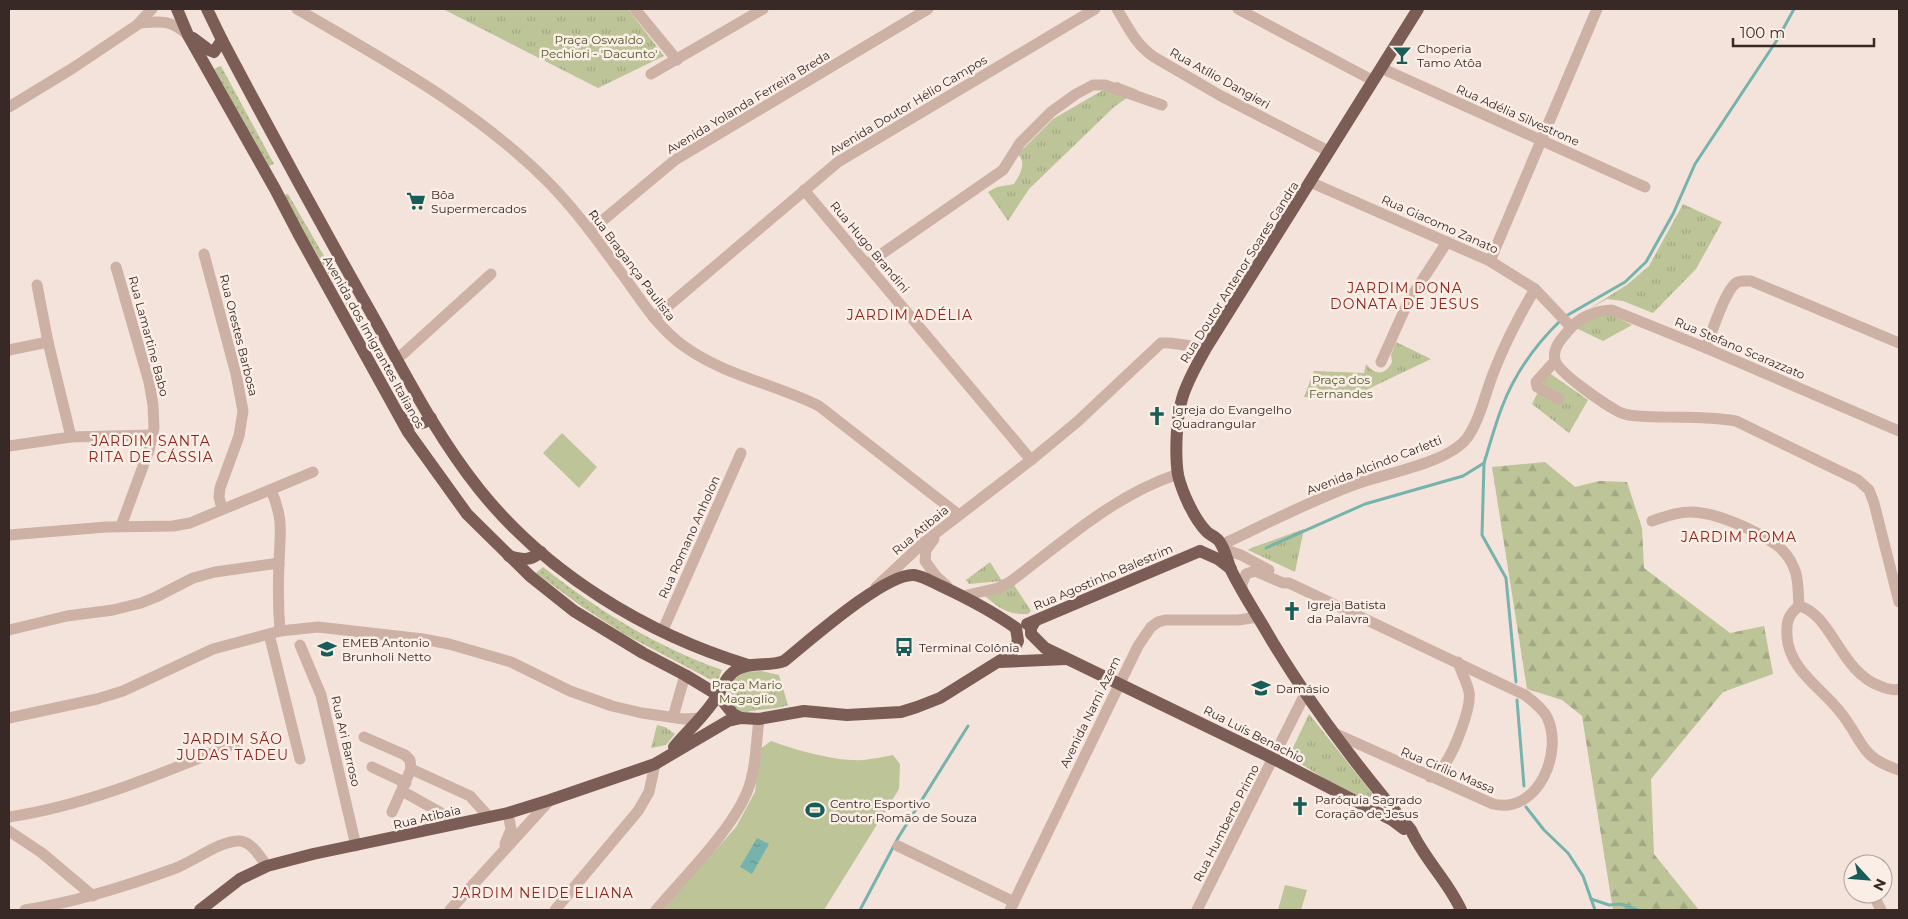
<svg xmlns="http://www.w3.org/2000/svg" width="1908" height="919" font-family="Montserrat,sans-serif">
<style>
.grass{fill:url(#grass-dots)}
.forest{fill:url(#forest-firs)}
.park{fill:url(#park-tufts)}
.pitch{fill:#bcc498}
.water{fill:url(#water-ripples)}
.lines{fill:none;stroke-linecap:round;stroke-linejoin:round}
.stream{stroke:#76b3ad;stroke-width:3}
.minor{stroke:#cdb1a5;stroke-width:11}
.major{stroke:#7b5d56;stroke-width:12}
.labels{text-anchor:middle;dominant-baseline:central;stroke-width:5;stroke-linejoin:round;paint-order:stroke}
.park-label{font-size:12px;fill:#4e5828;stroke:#fbeee6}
.poi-label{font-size:12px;fill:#382927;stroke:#fbeee6;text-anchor:start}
.street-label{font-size:12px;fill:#382927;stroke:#fbeee6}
.neighbourhood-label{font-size:14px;letter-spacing:1px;fill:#8e2319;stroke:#fbeee6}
</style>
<defs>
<pattern id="grass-dots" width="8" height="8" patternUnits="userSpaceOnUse" patternTransform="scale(1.25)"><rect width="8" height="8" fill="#bcc498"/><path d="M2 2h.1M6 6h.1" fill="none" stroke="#a2a883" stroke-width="1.8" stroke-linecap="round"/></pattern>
<pattern id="forest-firs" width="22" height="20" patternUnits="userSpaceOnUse" patternTransform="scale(1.25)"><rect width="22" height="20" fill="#bcc498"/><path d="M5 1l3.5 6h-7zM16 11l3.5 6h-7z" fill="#a2a883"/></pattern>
<pattern id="park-tufts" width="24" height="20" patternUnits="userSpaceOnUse" patternTransform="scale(1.25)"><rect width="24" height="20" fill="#bcc498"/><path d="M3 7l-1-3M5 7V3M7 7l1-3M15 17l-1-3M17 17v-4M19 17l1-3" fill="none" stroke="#a2a883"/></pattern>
<pattern id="water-ripples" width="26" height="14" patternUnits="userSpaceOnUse" patternTransform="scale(1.25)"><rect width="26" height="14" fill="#76b3ad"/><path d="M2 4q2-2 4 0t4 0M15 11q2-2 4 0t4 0" fill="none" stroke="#62928d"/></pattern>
</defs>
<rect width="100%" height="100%" fill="#f4e3da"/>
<g class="grass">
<polygon points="221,66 274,164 269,166 214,69"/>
<polygon points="288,194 378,349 415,416 412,419 283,195"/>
<path d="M543,567C597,610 657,647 722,670L717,683L624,634L581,606L536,573Z"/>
</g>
<polygon class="forest" points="1545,462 1575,487 1599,481 1627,482 1642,528 1644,568 1730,633 1764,626 1773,674 1723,692 1651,779 1654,854 1699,910 1613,910 1582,716 1562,700 1527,689 1492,467"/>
<g class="park">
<polygon points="443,9 628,9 664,56 598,88"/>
<path d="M1117,82L1138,90L1114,107L1029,189L1008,221L988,192L997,187L1014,184C1020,174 1027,164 1018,154L1053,119Z"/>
<polygon points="1683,204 1722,222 1696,269 1653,313 1623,301 1607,299 1589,309 1628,284 1649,266"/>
<polygon points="1610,314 1632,325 1603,341 1576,328 1583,321"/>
<path d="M1396,342L1431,359L1345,400L1304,397L1314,371L1364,373L1366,364C1375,375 1385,376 1392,362L1391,355Z"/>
<polygon points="1548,372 1588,400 1569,433 1532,404"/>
<polygon points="1304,529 1295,572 1248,550 1251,548"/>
<polygon points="990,562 1002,581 969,584 966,580"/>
<path d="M1014,585L1031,611L1028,614C1005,615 999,607 981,593Z"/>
<path d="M761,671L779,675L788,705C772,711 756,708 739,714L727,701L728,684L744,672Z"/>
<polygon points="1309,714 1372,793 1370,799 1366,802 1326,780 1289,756"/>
<polygon points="657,725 665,727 675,734 666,745 651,748"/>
</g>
<g class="pitch">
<polygon points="562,433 597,467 579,488 543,453"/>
<path d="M771,741C795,750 838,762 863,760C873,759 883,757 893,755L900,764L899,789L824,910H663L736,827L755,792L760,749Z"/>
<polygon points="1285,885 1307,890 1301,910 1278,910"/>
</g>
<polygon class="water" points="757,838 769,844 752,874 740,867"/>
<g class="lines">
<g class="stream">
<polyline points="1566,316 1625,282 1646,262 1673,214 1695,164 1777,40 1794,9"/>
<polyline points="1484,463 1482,535 1506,578 1516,682"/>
<path d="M1266,548L1365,504L1463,476L1484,463C1490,444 1495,425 1502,407C1515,373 1535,345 1561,320"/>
<polyline points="1517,700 1524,786"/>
<polyline points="1526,807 1544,830 1568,853 1583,876 1595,910"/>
<polyline points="1591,899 1609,905 1621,904 1638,910"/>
<polyline points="860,910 898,838 968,726"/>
</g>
<g class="minor">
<path d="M297,9C386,61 478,110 551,185C580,215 605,251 630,285C646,308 662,331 685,347C726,376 775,384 819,406L959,515"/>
<polyline points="635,9 677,60"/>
<path d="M1117,9C1128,27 1136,45 1154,57L1221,96L1328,151"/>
<polyline points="1238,9 1372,80"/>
<path d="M140,23C162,21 171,20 188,35"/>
<polyline points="1381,68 1645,187"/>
<polyline points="651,74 763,9"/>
<polyline points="9,107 73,68 137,25 152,9"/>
<polyline points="1310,182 1490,261 1535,289 1571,327"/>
<polyline points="804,190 1031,460"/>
<polyline points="590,231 675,160 928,9"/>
<polyline points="204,254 236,374 243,411 239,436 220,488 219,497 222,509"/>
<polyline points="1490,261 1597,9"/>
<polyline points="867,264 1003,170 1020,143 1051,112 1076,94 1093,85 1105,85 1162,105"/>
<polyline points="116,267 149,382 153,405 154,428 149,450 121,526"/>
<polyline points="37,285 48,342 71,437"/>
<polyline points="654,318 838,162 1095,9"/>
<path d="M1706,348C1711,334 1725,291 1736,283C1740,280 1745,281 1751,281L1899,343"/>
<polyline points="9,350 48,342"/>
<polyline points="397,358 404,353 491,274"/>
<polyline points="1555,361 1536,382 1537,387 1559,399"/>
<polyline points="1381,362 1408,302 1447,242"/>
<path d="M1899,431L1706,348L1612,310C1594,311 1580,316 1569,330C1562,338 1552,348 1555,360C1558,373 1606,405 1619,412C1632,418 1649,416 1664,417C1688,417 1712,417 1736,421L1858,480L1869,490L1874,503L1899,602"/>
<polyline points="9,446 71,437 153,435"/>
<path d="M271,490C284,520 280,533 279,563C278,586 278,608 280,631"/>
<path d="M1652,521C1664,517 1676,512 1689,512C1714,511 1755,530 1775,544C1784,550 1790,558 1794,568C1799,578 1798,594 1799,606"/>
<polyline points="9,535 106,527 173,526 190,523 313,472"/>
<polyline points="934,539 926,550 925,561 936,576 947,586"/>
<path d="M1221,545C1266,524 1310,501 1356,484C1387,473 1448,463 1467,438C1480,420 1485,394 1493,374C1504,345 1519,316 1535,289"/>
<polyline points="1223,549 1241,555 1269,570"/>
<polyline points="876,587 923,543 1031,460 1077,422 1161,343 1170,343 1206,348"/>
<path d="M1242,591V584L1246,574L1255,571L1283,583H1289L1525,695C1533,701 1542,708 1547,717C1564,752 1538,815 1493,804L1334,733"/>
<path d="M963,596L998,588L1010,582C1063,542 1114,495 1178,474"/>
<path d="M1799,606C1788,615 1786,622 1787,636C1789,670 1822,688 1841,713C1864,742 1859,757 1899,770"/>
<path d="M1799,606C1832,614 1840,672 1880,686C1887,689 1893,691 1899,689"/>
<polyline points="9,630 67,616 113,610 141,603 156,597 193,578 215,572 279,563"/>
<polyline points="662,632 741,453"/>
<polyline points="269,634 300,759"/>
<polyline points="300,645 321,695 356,846"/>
<polyline points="673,717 685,675"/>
<polyline points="9,718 97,699 123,691 213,649 280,631 318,627 423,639 449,644 511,662 570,691 612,706 642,713 684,719 701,718"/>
<polyline points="364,737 405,755 410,760 411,769 470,796 488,816"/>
<polyline points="372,767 406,783"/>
<path d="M1430,777C1435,773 1441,770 1444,765C1454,752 1472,707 1469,692C1467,682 1461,672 1458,662"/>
<polyline points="402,791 461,824"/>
<polyline points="392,812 411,769"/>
<path d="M9,817C89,805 165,772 239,742"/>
<polyline points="9,831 42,853 93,896"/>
<polyline points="505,844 511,829 508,813"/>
<polyline points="898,846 1014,902"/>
<polyline points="1873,894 1881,910"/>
<path d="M25,910C77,902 127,886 176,868C194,861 221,840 240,841C252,842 260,857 267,866"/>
<polyline points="450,910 550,800"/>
<polyline points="555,910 638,811 649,792 655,764"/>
<path d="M656,910C684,877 731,831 747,792C756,770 756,743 759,719"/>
<polyline points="1010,910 1138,646 1151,627 1158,622 1165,620 1238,620 1258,617"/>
<polyline points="1197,910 1305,694"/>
</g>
<g class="major">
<polyline points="177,9 188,35 275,189 298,233 408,432 467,514 530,576 574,611 643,653 685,675 718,695 733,714 741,718"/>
<path d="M207,9L222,40C269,129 317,217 366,304C402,367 434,433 479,489C546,573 646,634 748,665"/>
<path d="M1418,9L1206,348C1197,365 1187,381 1182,399C1176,418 1175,456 1178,475C1182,492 1194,519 1207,532C1210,535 1216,537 1219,541C1226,550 1227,562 1232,572C1244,596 1259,618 1272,641C1313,709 1359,769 1411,830C1424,859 1448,881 1461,910"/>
<polyline points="193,38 209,50 214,52 222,40"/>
<path d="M400,416C411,424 419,428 431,418"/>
<polyline points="1200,551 1218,559 1231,569"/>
<path d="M509,556C523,560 530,561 541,552"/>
<polyline points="1035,621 1031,628 1031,634 1045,648 1264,754 1392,820 1404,829"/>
<polyline points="1027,624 1200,551"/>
<polyline points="999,662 1066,659"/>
<path d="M674,747C689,729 707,714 719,693C724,684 728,674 738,669C753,661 769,667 784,661C809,641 885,573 914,575C922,576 931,581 939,585C965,597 992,611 1016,628"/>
<polyline points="200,910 240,879 267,866 313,854 508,813 550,800 655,764 728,721 741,718 759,719 804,711 847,715 901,712 917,707 940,698 1012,653 1018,641 1016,628"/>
</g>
</g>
<defs>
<g id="bar-bare" transform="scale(1.5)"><path d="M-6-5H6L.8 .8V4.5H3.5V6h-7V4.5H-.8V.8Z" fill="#185d57" stroke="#fbeee6" stroke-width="2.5" paint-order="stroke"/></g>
<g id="supermarket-bare" transform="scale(1.5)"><path d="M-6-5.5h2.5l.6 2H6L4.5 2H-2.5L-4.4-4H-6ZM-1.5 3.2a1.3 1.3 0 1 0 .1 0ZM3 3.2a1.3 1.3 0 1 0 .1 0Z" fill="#185d57" stroke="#fbeee6" stroke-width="2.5" paint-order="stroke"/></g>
<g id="church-bare" transform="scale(1.5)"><path d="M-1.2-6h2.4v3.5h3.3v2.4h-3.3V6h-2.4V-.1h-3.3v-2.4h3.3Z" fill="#185d57" stroke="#fbeee6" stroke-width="2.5" paint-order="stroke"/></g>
<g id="bus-bare" transform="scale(1.5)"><path d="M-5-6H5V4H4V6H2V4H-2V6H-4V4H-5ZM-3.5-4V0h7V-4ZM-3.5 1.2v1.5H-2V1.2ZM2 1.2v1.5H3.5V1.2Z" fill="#185d57" stroke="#fbeee6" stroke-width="2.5" paint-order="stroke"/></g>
<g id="school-bare" transform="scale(1.5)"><path d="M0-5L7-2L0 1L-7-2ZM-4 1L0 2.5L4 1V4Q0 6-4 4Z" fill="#185d57" stroke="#fbeee6" stroke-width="2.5" paint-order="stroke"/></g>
<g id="university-bare" transform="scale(1.5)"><path d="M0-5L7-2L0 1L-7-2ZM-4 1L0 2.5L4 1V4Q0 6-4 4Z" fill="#185d57" stroke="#fbeee6" stroke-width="2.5" paint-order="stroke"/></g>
<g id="stadium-bare" transform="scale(1.5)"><path d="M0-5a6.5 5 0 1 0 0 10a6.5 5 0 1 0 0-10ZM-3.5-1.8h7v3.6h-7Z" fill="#185d57" stroke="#fbeee6" stroke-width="2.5" paint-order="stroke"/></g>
</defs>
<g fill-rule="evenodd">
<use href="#bar-bare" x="1402" y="55"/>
<use href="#supermarket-bare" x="416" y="201"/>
<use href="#church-bare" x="1157" y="416"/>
<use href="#church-bare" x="1292" y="611"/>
<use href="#bus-bare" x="904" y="647"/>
<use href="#school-bare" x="327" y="649"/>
<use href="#university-bare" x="1261" y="688"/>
<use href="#church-bare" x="1300" y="806"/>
<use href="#stadium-bare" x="815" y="810"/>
</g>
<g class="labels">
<g class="park-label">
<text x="599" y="39">Praça Oswaldo<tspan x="599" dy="14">Pechiori - 'Dacunto'</tspan></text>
<text x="1341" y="379">Praça dos<tspan x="1341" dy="14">Fernandes</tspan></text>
<text x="747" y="684">Praça Mario<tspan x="747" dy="14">Magaglio</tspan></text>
</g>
<g class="poi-label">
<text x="1417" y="48">Choperia<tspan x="1417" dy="14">Tamo Atôa</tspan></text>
<text x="431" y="194">Bôa<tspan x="431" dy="14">Supermercados</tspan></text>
<text x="1172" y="409">Igreja do Evangelho<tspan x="1172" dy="14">Quadrangular</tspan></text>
<text x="1307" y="604">Igreja Batista<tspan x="1307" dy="14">da Palavra</tspan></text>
<text x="342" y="642">EMEB Antonio<tspan x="342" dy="14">Brunholi Netto</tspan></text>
<text x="919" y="647">Terminal Colônia</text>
<text x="1276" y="688">Damásio</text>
<text x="1315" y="799">Paróquia Sagrado<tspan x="1315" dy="14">Coração de Jesus</tspan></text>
<text x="830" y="803">Centro Esportivo<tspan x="830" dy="14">Doutor Romão de Souza</tspan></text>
</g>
<g class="street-label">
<text transform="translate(1220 78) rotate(29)">Rua Atílio Dangieri</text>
<text transform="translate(748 102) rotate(-31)">Avenida Yolanda Ferreira Breda</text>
<text transform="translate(908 105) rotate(-31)">Avenida Doutor Hélio Campos</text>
<text transform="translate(1518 115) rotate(24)">Rua Adélia Silvestrone</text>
<text transform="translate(1440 224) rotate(24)">Rua Giacomo Zanato</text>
<text transform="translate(870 247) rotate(50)">Rua Hugo Brandini</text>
<text transform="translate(632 265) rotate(53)">Rua Bragança Paulista</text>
<text transform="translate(1239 272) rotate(-58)">Rua Doutor Antenor Soares Gandra</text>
<text transform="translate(239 335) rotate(76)">Rua Orestes Barbosa</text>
<text transform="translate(149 336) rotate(75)">Rua Lamartine Babo</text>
<text transform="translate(374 342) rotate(61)">Avenida dos Imigrantes Italianos</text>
<text transform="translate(1740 348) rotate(23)">Rua Stefano Scarazzato</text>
<text transform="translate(1374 465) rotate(-21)">Avenida Alcindo Carletti</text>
<text transform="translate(920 530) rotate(-40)">Rua Atibaia</text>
<text transform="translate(689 537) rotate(-66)">Rua Romano Anholon</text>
<text transform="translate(1103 577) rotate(-23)">Rua Agostinho Balestrim</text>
<text transform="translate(1090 712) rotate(-64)">Avenida Nami Azem</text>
<text transform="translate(1254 734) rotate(27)">Rua Luís Benachio</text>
<text transform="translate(346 741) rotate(77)">Rua Ari Barroso</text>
<text transform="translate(1448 770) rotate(23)">Rua Cirílio Massa</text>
<text transform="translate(427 817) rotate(-13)">Rua Atibaia</text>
<text transform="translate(1226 823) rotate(-63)">Rua Humberto Primo</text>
</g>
<g class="neighbourhood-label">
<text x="1405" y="288">JARDIM DONA<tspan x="1405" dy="16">DONATA DE JESUS</tspan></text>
<text x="910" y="315">JARDIM ADÉLIA</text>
<text x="151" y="441">JARDIM SANTA<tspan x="151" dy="16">RITA DE CÁSSIA</tspan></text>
<text x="1739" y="537">JARDIM ROMA</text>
<text x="233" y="739">JARDIM SÃO<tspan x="233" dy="16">JUDAS TADEU</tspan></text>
<text x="543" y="893">JARDIM NEIDE ELIANA</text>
</g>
</g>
<rect width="1908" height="919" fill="none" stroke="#382927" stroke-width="20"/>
<g transform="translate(1868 879) rotate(116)"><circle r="24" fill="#fbeee6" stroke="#ad9f9a"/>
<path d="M0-4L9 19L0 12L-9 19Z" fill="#185d57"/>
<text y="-8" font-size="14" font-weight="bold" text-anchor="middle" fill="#382927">N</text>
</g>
<path d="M1733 38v8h141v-8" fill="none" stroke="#382927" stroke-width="2.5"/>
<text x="1740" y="38" font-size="15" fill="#382927" stroke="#fbeee6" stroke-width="4" paint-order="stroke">100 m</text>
</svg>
